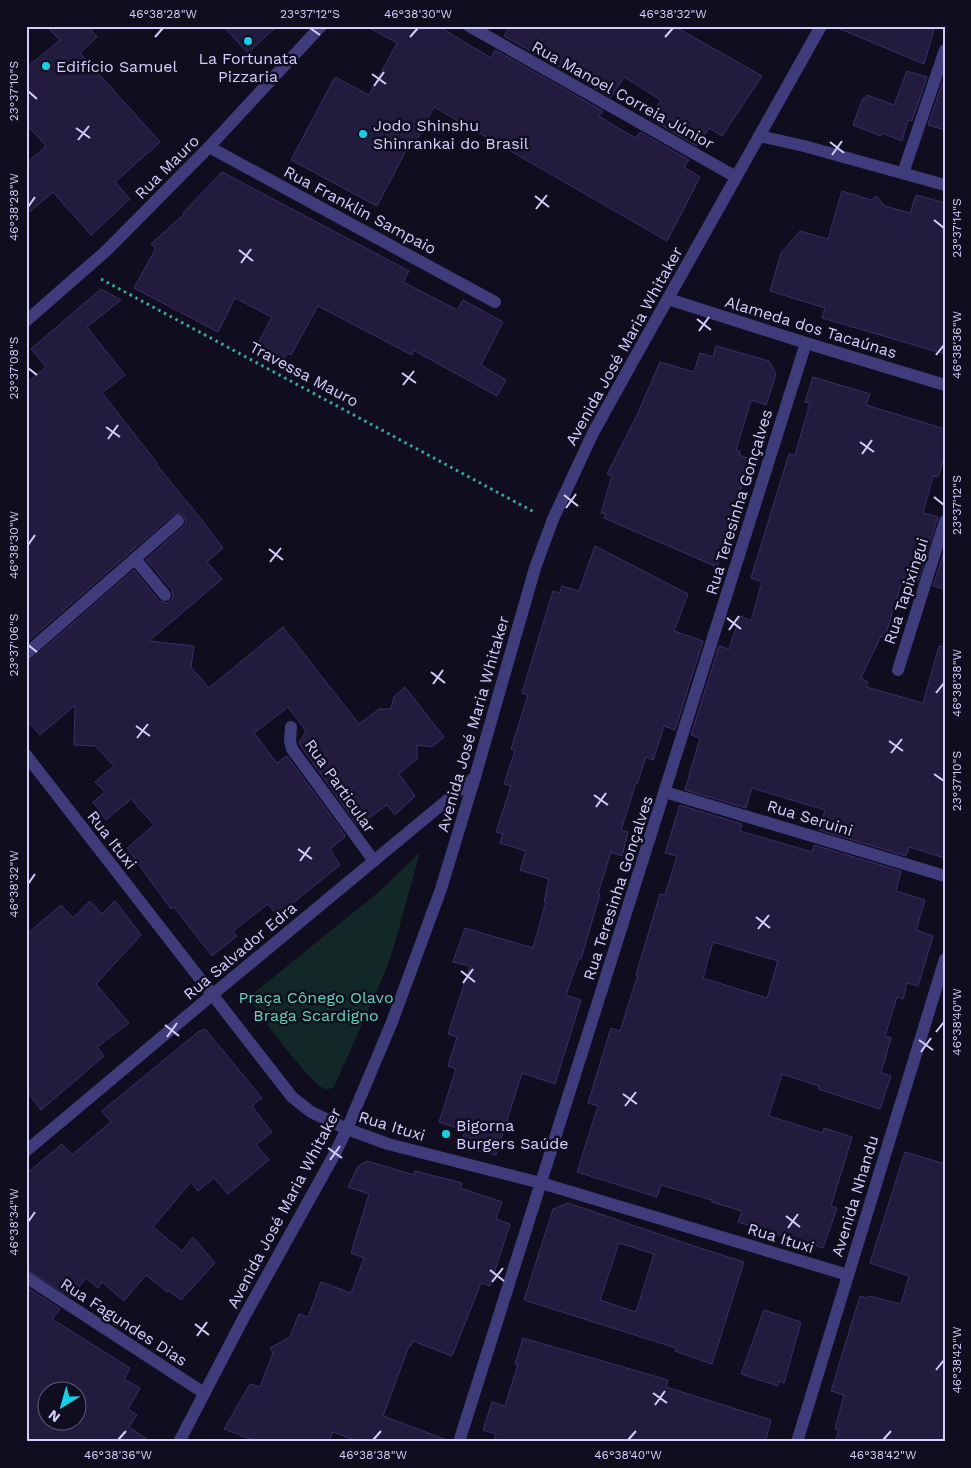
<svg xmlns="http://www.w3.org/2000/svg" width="971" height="1468" font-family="'Work Sans',sans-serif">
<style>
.green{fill:#112827}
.building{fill:#221b3e;stroke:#3a2f68;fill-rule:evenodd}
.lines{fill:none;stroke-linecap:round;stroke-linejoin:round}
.path{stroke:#35a9a1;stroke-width:3;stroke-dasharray:2.5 4;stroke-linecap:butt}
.minor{stroke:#3e3c7a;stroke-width:12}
.ticks{fill:none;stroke:#d3cefc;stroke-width:2}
.poi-dot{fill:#0fd2e7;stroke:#100e1e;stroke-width:2}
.labels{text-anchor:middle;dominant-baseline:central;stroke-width:5;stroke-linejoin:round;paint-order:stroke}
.poi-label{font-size:16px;fill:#d3cefc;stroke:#100e1e;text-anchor:start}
.street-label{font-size:16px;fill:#d3cefc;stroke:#100e1e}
.park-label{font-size:16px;fill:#60d6b8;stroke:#100e1e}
.neatline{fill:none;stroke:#d3cefc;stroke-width:2}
.ticks-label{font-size:12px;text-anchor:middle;fill:#d3cefc}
</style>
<rect width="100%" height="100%" fill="#100e1e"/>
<path class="green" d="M420,852L394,946L385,972L334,1087C330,1089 327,1090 323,1088C311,1083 254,1010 249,997L381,890Z"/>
<g class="building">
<polygon points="46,26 88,26 97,37 80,53 160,142 115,182 130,199 91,235 53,192 26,215 26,164 46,146 26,124 26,100 34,93 26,85 26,68 60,40"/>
<polygon points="223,26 277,26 248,53"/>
<polygon points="366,26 438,26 491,58 495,50 603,111 599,116 618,128 636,138 640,132 689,160 684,167 700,177 667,241 434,107 414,145 410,143 377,206 291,160 335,77 369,95 397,43"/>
<polygon points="510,26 674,26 762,76 722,136 709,128 697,146 649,118 661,100 624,77 611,97 504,36"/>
<polygon points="833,26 935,26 924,64"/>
<polygon points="907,71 927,77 912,121 908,120 902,141 882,133 881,136 853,125 863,98 865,99 867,95 894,105"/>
<polygon points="943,81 945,82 945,130 928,125"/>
<polygon points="222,172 409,271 403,282 457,310 463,300 503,322 481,365 506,380 497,396 413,350 412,355 318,306 291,355 287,353 280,366 254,351 272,317 235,298 218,332 134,288 156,248 151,244 184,214 183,213"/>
<polygon points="842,191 871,200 876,196 885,206 910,213 916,195 945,203 945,354 822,318 825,308 770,291 781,253 800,231 828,239"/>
<polygon points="101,289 121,300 87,327 125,375 102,393 150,454 157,463 156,464 201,519 223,548 207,562 222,579 149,641 194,646 191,667 209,688 283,627 359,724 379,709 391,709 394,697 405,687 444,737 432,747 417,745 417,759 399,774 415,796 395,815 387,805 358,826 300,745 299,743 306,731 288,707 254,733 277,763 287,756 345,835 345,837 330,849 340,865 277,916 268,904 233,931 237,936 212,956 174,907 171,909 127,848 154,825 131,799 106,820 93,802 105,792 95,782 114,766 95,746 74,745 75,705 40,735 26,719 26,662 31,660 134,570 159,601 166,603 171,601 173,597 172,590 146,560 183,527 186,523 184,516 181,514 173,515 26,643 26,384 46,367 31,349"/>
<polygon points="716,346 769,361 776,374 766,405 751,400 736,450 740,451 739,455 750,459 717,567 604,518 606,514 601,513 612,476 607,474 638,413 660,362 694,372 700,353 713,357"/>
<polygon points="813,377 870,394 866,405 945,429 945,455 938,477 933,476 923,513 938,517 918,581 903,577 885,637 881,636 861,678 868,682 866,687 923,703 939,646 945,647 945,858 909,847 906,856 819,830 825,810 752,788 746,808 685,790 700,738 691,735 719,646 729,649 740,616 751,621 762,582 751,578 789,454 795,455 810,403 805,402"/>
<polygon points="595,546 688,594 674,631 703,641 675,730 664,726 653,760 646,757 637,784 636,783 621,830 628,832 622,856 611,852 598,893 600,894 581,959 579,958 566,995 581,1000 555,1084 522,1073 496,1155 460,1147 465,1131 439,1122 456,1069 448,1066 457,1037 448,1034 470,966 453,962 465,928 533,948 546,902 544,902 549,879 520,870 526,851 500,843 503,834 496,832 511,786 504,784 515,751 511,749 528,695 522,693 553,591 560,593 562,586 579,591"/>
<polygon points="945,549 945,589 933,586"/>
<path d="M680,805L742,824L740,831L812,852L814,845L901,871L896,891L925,900L916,930L933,936L918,986L907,983L903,999L897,997L885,1036L891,1038L881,1073L891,1076L880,1109L818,1089L819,1086L782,1074L770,1112L769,1116L823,1133L824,1128L852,1137L831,1206L837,1208L823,1248L738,1222L742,1211L712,1202V1200L661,1185L657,1197L577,1172L598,1106L588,1103L611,1028L620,1031L638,975H636L660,894L665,895L677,856L665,853ZM713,942L778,961L767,998L703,978Z"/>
<polygon points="90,901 102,914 115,901 141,935 96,984 129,1023 97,1047 104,1056 41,1110 26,1090 26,935 61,905 73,918"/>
<polygon points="205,1029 262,1098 252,1106 272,1132 256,1145 269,1160 228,1194 214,1178 198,1191 191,1182 153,1227 182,1251 193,1237 215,1263 181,1300 169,1291 167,1292 146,1275 124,1301 102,1282 98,1288 86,1278 71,1297 26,1269 26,1174 62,1144 72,1155 111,1122 102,1111 198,1032"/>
<polygon points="905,1152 945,1164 945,1442 835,1442 839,1430 835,1429 844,1395 831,1391 860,1296 868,1298 869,1296 901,1304 909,1276 870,1263"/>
<polygon points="367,1161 414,1175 415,1171 462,1183 460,1188 502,1202 496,1219 510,1224 490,1286 481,1283 452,1356 413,1341 411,1346 409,1346 383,1416 447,1440 446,1442 360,1442 333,1432 329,1442 258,1442 224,1429 250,1384 260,1387 273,1353 270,1348 290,1337 299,1314 308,1317 321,1282 351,1293 364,1258 351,1253 369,1194 348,1187 358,1166"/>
<path d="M568,1203L691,1245L744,1262L712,1364L675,1351L676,1348L524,1300L553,1209ZM619,1243L654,1254L636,1312L600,1300Z"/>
<path d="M26,1287L60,1309L52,1319L130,1368L124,1379L140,1388L128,1409L137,1415L129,1427L151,1442H26ZM48,1390H78V1420H48Z"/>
<polygon points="764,1310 801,1322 784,1383 779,1381 778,1386 741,1374"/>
<polygon points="523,1338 668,1380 666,1387 771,1420 765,1442 494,1442 496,1434 483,1430 492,1402 505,1406 518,1364 515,1364"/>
</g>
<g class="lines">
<polyline class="path" points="101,279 536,513"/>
<g class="minor">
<polyline points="469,26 736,177"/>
<polyline points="759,136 804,146 945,185"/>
<polyline points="209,147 495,302"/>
<polyline points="903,173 945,50"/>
<polyline points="668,299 806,343 945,385"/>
<polyline points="26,321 106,251 209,147 321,26"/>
<polyline points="135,559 165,595"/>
<polyline points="26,654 178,521"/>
<polyline points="898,670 945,521"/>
<polyline points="291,727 290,741 292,749 374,861"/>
<polyline points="26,755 292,1097 311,1112 347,1129 388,1144 541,1183 848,1275"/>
<polyline points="665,792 945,876"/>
<polyline points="26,1151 212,995 475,777"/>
<polyline points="26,1277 204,1393"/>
<polyline points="179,1442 243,1319 333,1157 347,1129 392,1022 441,889 475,777 535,568 553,519 593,433 634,359 821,26"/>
<polyline points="459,1442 806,343"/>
<polyline points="797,1442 945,959"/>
</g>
</g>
<path class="ticks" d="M310,28L320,35M155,37L163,28M410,37L418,28M665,37L673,28M372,74L386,84M374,86L384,72M28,91L37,99M76,128L90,138M78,140L89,126M830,142L844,153M832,155L842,141M535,196L549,207M28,207L35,197M536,209L547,195M934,220L944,228M239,250L253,261M241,263L251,249M697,319L711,330M699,331L709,317M936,355L944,345M28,368L37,375M402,373L416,383M403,385L414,371M106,427L120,437M108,439L118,425M860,442L874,452M862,454L872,440M564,495L578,506M934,497L944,505M566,508L576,494M28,545L35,535M269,549L283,560M270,562L281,548M727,618L741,629M729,630L739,616M28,645L37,652M431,672L445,683M433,684L443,670M936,693L944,683M136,726L150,736M137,738L148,724M889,741L903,751M891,753L902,739M934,774L944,781M594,795L608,805M596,807L606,793M298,849L312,859M300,861L310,847M28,884L35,874M756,917L770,928M758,929L769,915M461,971L475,982M463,983L473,969M165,1025L179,1036M936,1032L944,1022M167,1037L177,1023M919,1040L933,1050M921,1052L931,1038M623,1094L637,1104M625,1106L636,1092M328,1148L342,1158M330,1160L340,1146M786,1216L800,1227M28,1222L35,1212M788,1228L798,1214M490,1270L504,1281M492,1282L503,1268M195,1324L209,1335M197,1336L207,1322M936,1370L944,1360M653,1393L667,1403M655,1405L665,1391M118,1440L126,1431M373,1440L381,1431M628,1440L636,1431M883,1440L891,1431"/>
<g class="poi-dot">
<circle cx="248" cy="41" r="5"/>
<circle cx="46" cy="66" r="5"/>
<circle cx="363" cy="134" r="5"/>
<circle cx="446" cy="1134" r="5"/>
</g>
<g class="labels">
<g class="poi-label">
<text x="248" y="58" text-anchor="middle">La Fortunata<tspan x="248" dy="18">Pizzaria</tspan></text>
<text x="56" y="66">Edifício Samuel</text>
<text x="373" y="125">Jodo Shinshu<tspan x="373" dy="18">Shinrankai do Brasil</tspan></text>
<text x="456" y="1125">Bigorna<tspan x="456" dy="18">Burgers Saúde</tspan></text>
</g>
<g class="street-label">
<text transform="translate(623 95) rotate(29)">Rua Manoel Correia Júnior</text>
<text transform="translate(167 167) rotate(-45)">Rua Mauro</text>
<text transform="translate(360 210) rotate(28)">Rua Franklin Sampaio</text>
<text transform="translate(811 327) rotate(17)">Alameda dos Tacaúnas</text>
<text transform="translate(624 346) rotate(-61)">Avenida José Maria Whitaker</text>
<text transform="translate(304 374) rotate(28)">Travessa Mauro</text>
<text transform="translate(739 502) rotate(-73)">Rua Teresinha Gonçalves</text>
<text transform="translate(906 591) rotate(-72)">Rua Tapixingui</text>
<text transform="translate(473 724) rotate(-74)">Avenida José Maria Whitaker</text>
<text transform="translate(340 786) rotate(55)">Rua Particular</text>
<text transform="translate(810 818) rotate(17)">Rua Seruini</text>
<text transform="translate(112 840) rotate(52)">Rua Ituxi</text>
<text transform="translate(618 888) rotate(-72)">Rua Teresinha Gonçalves</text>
<text transform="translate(240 951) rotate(-40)">Rua Salvador Edra</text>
<text transform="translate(392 1126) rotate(17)">Rua Ituxi</text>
<text transform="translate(855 1196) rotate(-73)">Avenida Nhandu</text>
<text transform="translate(284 1208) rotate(-62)">Avenida José Maria Whitaker</text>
<text transform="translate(781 1238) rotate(17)">Rua Ituxi</text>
<text transform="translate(124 1322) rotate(33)">Rua Fagundes Dias</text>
</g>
<g class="park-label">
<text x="316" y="997">Praça Cônego Olavo<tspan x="316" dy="18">Braga Scardigno</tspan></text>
</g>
</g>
<rect width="971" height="1468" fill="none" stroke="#100e1e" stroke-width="55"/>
<g transform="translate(62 1406) rotate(217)"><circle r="24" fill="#100e1e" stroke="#5e5b77"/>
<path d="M0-4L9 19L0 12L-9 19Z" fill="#0fd2e7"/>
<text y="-8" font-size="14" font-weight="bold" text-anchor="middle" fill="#d3cefc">N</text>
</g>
<rect x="28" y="28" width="916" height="1412" class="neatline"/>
<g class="ticks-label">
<text x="163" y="18">46°38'28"W</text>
<text x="310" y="18">23°37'12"S</text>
<text x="418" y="18">46°38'30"W</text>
<text x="673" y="18">46°38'32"W</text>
<text transform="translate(14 91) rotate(-90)" y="4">23°37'10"S</text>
<text transform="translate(14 207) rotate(-90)" y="4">46°38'28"W</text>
<text transform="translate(957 228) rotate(-90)" y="4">23°37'14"S</text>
<text transform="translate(957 345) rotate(-90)" y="4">46°38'36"W</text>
<text transform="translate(14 368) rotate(-90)" y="4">23°37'08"S</text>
<text transform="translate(957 505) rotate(-90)" y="4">23°37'12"S</text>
<text transform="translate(14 545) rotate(-90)" y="4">46°38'30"W</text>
<text transform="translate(14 645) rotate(-90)" y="4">23°37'06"S</text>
<text transform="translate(957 683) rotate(-90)" y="4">46°38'38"W</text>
<text transform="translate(957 781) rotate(-90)" y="4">23°37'10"S</text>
<text transform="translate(14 884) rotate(-90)" y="4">46°38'32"W</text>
<text transform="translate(957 1022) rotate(-90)" y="4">46°38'40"W</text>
<text transform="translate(14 1222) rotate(-90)" y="4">46°38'34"W</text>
<text transform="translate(957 1360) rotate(-90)" y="4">46°38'42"W</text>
<text x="118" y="1459">46°38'36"W</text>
<text x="373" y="1459">46°38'38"W</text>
<text x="628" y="1459">46°38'40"W</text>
<text x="883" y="1459">46°38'42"W</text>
</g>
</svg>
